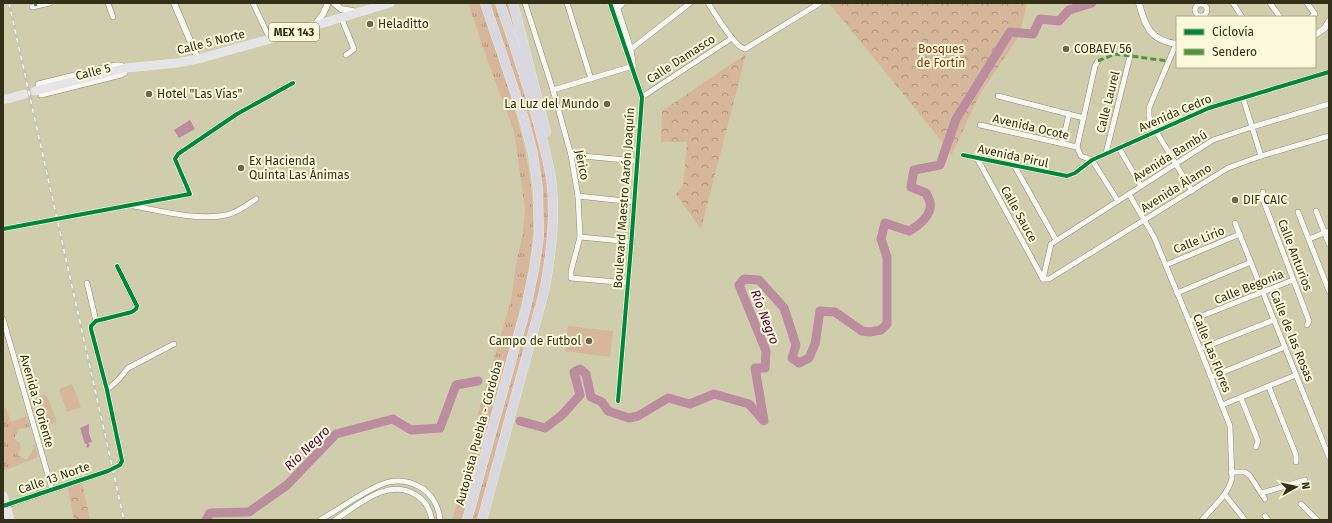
<svg xmlns="http://www.w3.org/2000/svg" width="1332" height="523" font-family="'Fira Sans',sans-serif">
<style>
.grass{fill:url(#grass-tufts)}
.forest{fill:url(#forest-crowns)}
.park{fill:#d6b79c}
.water{fill:#bb8d9e}
.lines{fill:none;stroke-linecap:round;stroke-linejoin:round}
.river{stroke:#bb8d9e;stroke-width:9}
.minor-casing{stroke:#8d8b72;stroke-width:6}
.tertiary-casing{stroke:#8d8b72;stroke-width:7}
.primary-casing{stroke:#eae8da;stroke-width:9}
.motorway-casing{stroke:#eae8da;stroke-width:10}
.minor{stroke:#f8f8f3;stroke-width:5}
.tertiary{stroke:#f8f8f3;stroke-width:6}
.primary{stroke:#e5e5e8;stroke-width:8}
.motorway{stroke:#d9d8e1;stroke-width:9}
.rail-casing{stroke:#c4c3ba;stroke-width:3}
.rail{stroke:#fbf9dc;stroke-width:1.5;stroke-dasharray:4.5;stroke-linecap:butt}
.quiet{stroke:#4e973b;stroke-width:3;stroke-dasharray:6 3;stroke-linecap:butt}
.cycleway-casing{stroke:#fbf9dc;stroke-width:6}
.cycleway{stroke:#00873e;stroke-width:4}
.poi-dot{fill:#69674c;stroke:#fbf9dc;stroke-width:1.5}
.labels{text-anchor:middle;dominant-baseline:central;stroke-width:4;stroke-linejoin:round;paint-order:stroke}
.shield{fill:#fbf9dc;stroke:#6e6c53;stroke-width:1}
.shield-label{font-size:11px;font-weight:bold;fill:#323018}
.poi-label{font-size:12px;fill:#323018;stroke:#fbf9dc;text-anchor:start}
.street-label{font-size:12px;fill:#323018;stroke:#fbf9dc}
.park-label{font-size:12px;fill:#873405;stroke:#fbf9dc}
.water-label{font-size:13px;font-style:italic;fill:#51003b;stroke:#fbf9dc}
</style>
<defs>
<pattern id="grass-tufts" width="24" height="20" patternUnits="userSpaceOnUse"><rect width="24" height="20" fill="#d6b79c"/><path d="M3 7l-1-3M5 7V3M7 7l1-3M15 17l-1-3M17 17v-4M19 17l1-3" fill="none" stroke="#ae957e"/></pattern>
<pattern id="forest-crowns" width="20" height="18" patternUnits="userSpaceOnUse"><rect width="20" height="18" fill="#d6b79c"/><path d="M2 6a3 3 0 1 1 6 0M12 15a3 3 0 1 1 6 0" fill="none" stroke="#ae957e"/></pattern>
</defs>
<rect width="100%" height="100%" fill="#d0cdad"/>
<g class="grass">
<path d="M468,3H480C500,66 526,130 532,196C538,255 519,312 504,368C490,419 475,469 462,520H452L463,482L481,402L511,300L516,265L523,232L525,210L514,131L488,62Z"/>
<path d="M489,3H496L541,146L548,185L549,236L542,287L478,520H470L535,285C541,258 542,232 543,205Z"/>
<polygon points="505,3 509,3 531,83"/>
<polygon points="6,408 11,422 27,416 30,427 19,429 14,439 20,443 21,448 17,455 27,460 34,448 33,445 35,444 38,457 3,471 3,409"/>
</g>
<g class="forest">
<polygon points="829,3 1027,3 1019,36 980,94 952,154"/>
<polygon points="746,54 701,229 676,194 683,185 687,142 661,142 662,111"/>
<polygon points="82,482 90,520 74,520 68,488"/>
</g>
<g class="park">
<polygon points="568,326 613,331 610,357 565,351"/>
<polygon points="72,384 81,407 67,412 59,389"/>
<polygon points="46,394 57,422 39,428 30,400"/>
</g>
<g class="water">
<polygon points="190,120 195,129 179,138 174,130"/>
<path d="M89,424V433L92,442L88,443L90,445L88,448L86,447L87,444H85C84,442 81,430 80,428Z"/>
</g>
<g class="lines">
<g class="river">
<path d="M520,421L545,428L562,415L580,395L574,372L580,369L586,374L591,397L602,402L608,411L629,418L638,416L668,398L690,404L714,394L749,404L764,421L755,368H765L766,351L739,285L744,279L759,280L784,308L796,345L792,358L799,363L809,358L815,344L820,311L835,312L862,331L870,332L881,330L887,324V257L881,239L885,223L909,231C918,226 933,215 930,202C929,199 927,195 926,193L911,187L914,170L940,165L956,119L1010,32L1033,34L1040,19L1059,21L1069,10L1092,3"/>
<polyline points="206,520 210,513 249,512 287,485 336,434 393,419 411,430 440,428 456,385 478,381"/>
</g>
<g class="minor-casing">
<g id="minor">
<polyline points="108,3 113,17"/>
<polyline points="253,3 270,39"/>
<polyline points="525,3 553,90 571,155 578,196 580,237 571,271 571,278 628,283"/>
<polyline points="567,3 591,79"/>
<polyline points="610,3 642,97 631,247 618,401"/>
<path d="M616,3C620,17 635,55 633,68"/>
<path d="M708,3C715,13 734,47 745,49L820,3"/>
<polyline points="1233,3 1242,17"/>
<polyline points="1270,3 1280,17"/>
<polyline points="1307,3 1315,14 1311,17"/>
<circle cx="1201" cy="10" r="6"/>
<polyline points="32,7 50,3"/>
<polyline points="617,9 623,3"/>
<polyline points="341,17 354,49 346,55"/>
<polyline points="1176,44 1149,108 1149,116 1151,123 1192,191"/>
<polyline points="626,53 690,3"/>
<polyline points="1098,61 1095,66 1077,147 1081,156 1092,160 1118,201"/>
<polyline points="38,84 115,65 121,65 126,68 125,73 121,75 41,95"/>
<polyline points="553,90 633,66"/>
<polyline points="998,96 1084,118"/>
<polyline points="642,97 732,38"/>
<polyline points="1243,98 1261,156"/>
<polyline points="980,125 1077,147"/>
<polyline points="1062,144 1069,114"/>
<polyline points="1119,148 1141,186"/>
<polyline points="1106,153 1130,56"/>
<polyline points="571,155 637,161"/>
<polyline points="963,155 1067,176 1075,173 1092,160 1209,108 1329,72"/>
<polyline points="977,158 1043,279"/>
<polyline points="1014,165 1056,240"/>
<polyline points="1263,192 1262,197 1309,321 1307,325"/>
<path d="M1129,194L1154,237L1189,321L1230,426L1232,478C1228,495 1213,507 1202,520"/>
<polyline points="578,196 634,202"/>
<path d="M134,206C161,211 199,221 226,215C237,213 247,205 256,199"/>
<polyline points="1316,211 1329,244"/>
<polyline points="1298,212 1329,291"/>
<polyline points="1235,223 1329,457"/>
<polyline points="3,229 190,194 175,159 178,154 237,114 293,83"/>
<polyline points="580,237 632,242"/>
<polyline points="1309,239 1329,231"/>
<polyline points="1166,265 1240,234"/>
<polyline points="1043,279 1051,244 1213,140 1252,127 1329,104"/>
<polyline points="1043,279 1049,279 1228,168 1261,156 1329,136"/>
<polyline points="87,283 96,321"/>
<polyline points="1177,293 1251,262"/>
<polyline points="3,319 52,489"/>
<polyline points="1189,321 1293,280"/>
<polyline points="1200,349 1274,320"/>
<polyline points="1211,377 1285,347"/>
<polyline points="1269,387 1296,455 1296,462"/>
<polyline points="107,390 119,379 128,368 174,344"/>
<polyline points="1241,398 1258,441 1256,447"/>
<polyline points="1222,405 1296,375"/>
<polyline points="1231,472 1245,472 1250,476 1265,499"/>
<polyline points="1262,493 1305,480"/>
<polyline points="1225,495 1245,520"/>
<polyline points="1301,504 1317,520"/>
<polyline points="4,506 108,471 120,465 122,461 107,390 91,329 91,326 96,321 132,312 136,309 137,306 117,266"/>
<polyline points="1265,516 1268,520"/>
<path d="M320,520C332,513 343,506 354,499C376,486 395,473 420,487C432,494 439,507 440,520"/>
<path d="M335,520C358,505 388,477 416,495C425,500 430,510 432,520"/>
</g>
</g>
<g class="tertiary-casing">
<g id="tertiary">
<polyline points="174,3 198,59"/>
<polyline points="334,3 341,9 358,12"/>
<path d="M1139,3C1145,27 1151,41 1177,44"/>
<polyline points="314,26 323,14 328,3"/>
<polyline points="1315,35 1325,28 1329,21"/>
</g>
</g>
<g class="primary-casing">
<g id="primary">
<polyline points="35,91 126,68 177,63 198,59 270,39 390,3"/>
<polyline points="3,100 25,94"/>
<polyline points="3,496 10,520"/>
</g>
</g>
<g class="motorway-casing">
<g id="motorway">
<polyline points="513,3 546,132"/>
<polyline points="467,520 526,308 534,270 539,236 538,189 533,154 524,119 485,3"/>
<path d="M482,520L544,292C551,257 555,222 552,187C550,166 544,147 539,127C528,85 514,44 500,3"/>
</g>
</g>
<use href="#minor" class="minor"/>
<use href="#tertiary" class="tertiary"/>
<use href="#primary" class="primary"/>
<use href="#motorway" class="motorway"/>
<g class="rail-casing">
<polyline id="rail" points="9,3 124,520"/>
</g>
<use href="#rail" class="rail"/>
<g class="quiet">
<polyline points="35,3 36,6"/>
<polyline points="1098,61 1115,54 1168,61"/>
</g>
<g class="cycleway-casing">
<g id="cycleway">
<polyline points="610,3 642,97 631,247 618,401"/>
<polyline points="963,155 1067,176 1075,173 1092,160 1209,108 1329,72"/>
<polyline points="3,229 190,194 175,159 178,154 237,114 293,83"/>
<polyline points="3,506 108,471 120,465 122,461 107,390 91,329 91,326 96,321 132,312 136,309 137,306 117,266"/>
</g>
</g>
<use href="#cycleway" class="cycleway"/>
</g>
<g class="poi-dot">
<circle cx="370" cy="24" r="4"/>
<circle cx="1066" cy="49" r="4"/>
<circle cx="149" cy="94" r="4"/>
<circle cx="607" cy="104" r="4"/>
<circle cx="241" cy="168" r="4"/>
<circle cx="1235" cy="200" r="4"/>
<circle cx="589" cy="341" r="4"/>
</g>
<g class="labels">
<rect class="shield" x="269" y="23" width="50" height="18" rx="3"/>
<g class="shield-label">
<text x="294" y="32">MEX 143</text>
</g>
<g class="poi-label">
<text x="378" y="24">Heladitto</text>
<text x="1074" y="49">COBAEV 56</text>
<text x="157" y="94">Hotel "Las Vías"</text>
<text x="599" y="104" text-anchor="end">La Luz del Mundo</text>
<text x="249" y="161">Ex Hacienda<tspan x="249" dy="14">Quinta Las Ánimas</tspan></text>
<text x="1243" y="200">DIF CAIC</text>
<text x="581" y="341" text-anchor="end">Campo de Futbol</text>
</g>
<g class="street-label">
<text transform="translate(211 42) rotate(-14)">Calle 5 Norte</text>
<text transform="translate(681 59) rotate(-33)">Calle Damasco</text>
<text transform="translate(93 72) rotate(-14)">Calle 5</text>
<text transform="translate(1108 102) rotate(-76)">Calle Laurel</text>
<text transform="translate(1175 113) rotate(-23)">Avenida Cedro</text>
<text transform="translate(1031 127) rotate(13)">Avenida Ocote</text>
<text transform="translate(1013 156) rotate(12)">Avenida Pirul</text>
<text transform="translate(1170 156) rotate(-32)">Avenida Bambú</text>
<text transform="translate(582 165) rotate(78)">Jérico</text>
<text transform="translate(1176 188) rotate(-32)">Avenida Álamo</text>
<text transform="translate(624 198) rotate(-86)">Boulevard Maestro Aarón Joaquín</text>
<text transform="translate(1019 214) rotate(61)">Calle Sauce</text>
<text transform="translate(1199 240) rotate(-22)">Calle Lirio</text>
<text transform="translate(1295 255) rotate(69)">Calle Anturios</text>
<text transform="translate(1249 287) rotate(-22)">Calle Begonia</text>
<text transform="translate(1292 336) rotate(68)">Calle de las Rosas</text>
<text transform="translate(1212 353) rotate(68)">Calle Las Flores</text>
<text transform="translate(37 401) rotate(74)">Avenida 2 Oriente</text>
<text transform="translate(479 433) rotate(-75)">Autopista Puebla - Córdoba</text>
<text transform="translate(54 478) rotate(-19)">Calle 13 Norte</text>
</g>
<g class="park-label">
<text x="941" y="49">Bosques<tspan x="941" dy="14">de Fortín</tspan></text>
</g>
<g class="water-label">
<text transform="translate(765 317) rotate(69)">Río Negro</text>
<text transform="translate(307 448) rotate(-44)">Río Negro</text>
</g>
</g>
<rect width="1332" height="523" fill="none" stroke="#323018" stroke-width="8"/>
<rect x="1176" y="16" width="140" height="52" fill="#fbf9dc" stroke="#aba98e"/>
<rect x="1184" y="29" width="20" height="6" fill="#00873e" stroke="#aba98e"/>
<text x="1212" y="36" font-size="12" fill="#323018">Ciclovía</text>
<rect x="1184" y="49" width="20" height="6" fill="#4e973b" stroke="#aba98e"/>
<text x="1212" y="56" font-size="12" fill="#323018">Sendero</text>
<g transform="translate(1296 487) rotate(82)" stroke="#fbf9dc" stroke-width="3" paint-order="stroke">
<path d="M0-3L7 15L0 10L-7 15Z" fill="#323018"/>
<text y="-6" font-size="11" font-weight="bold" text-anchor="middle" fill="#323018">N</text>
</g>
</svg>
